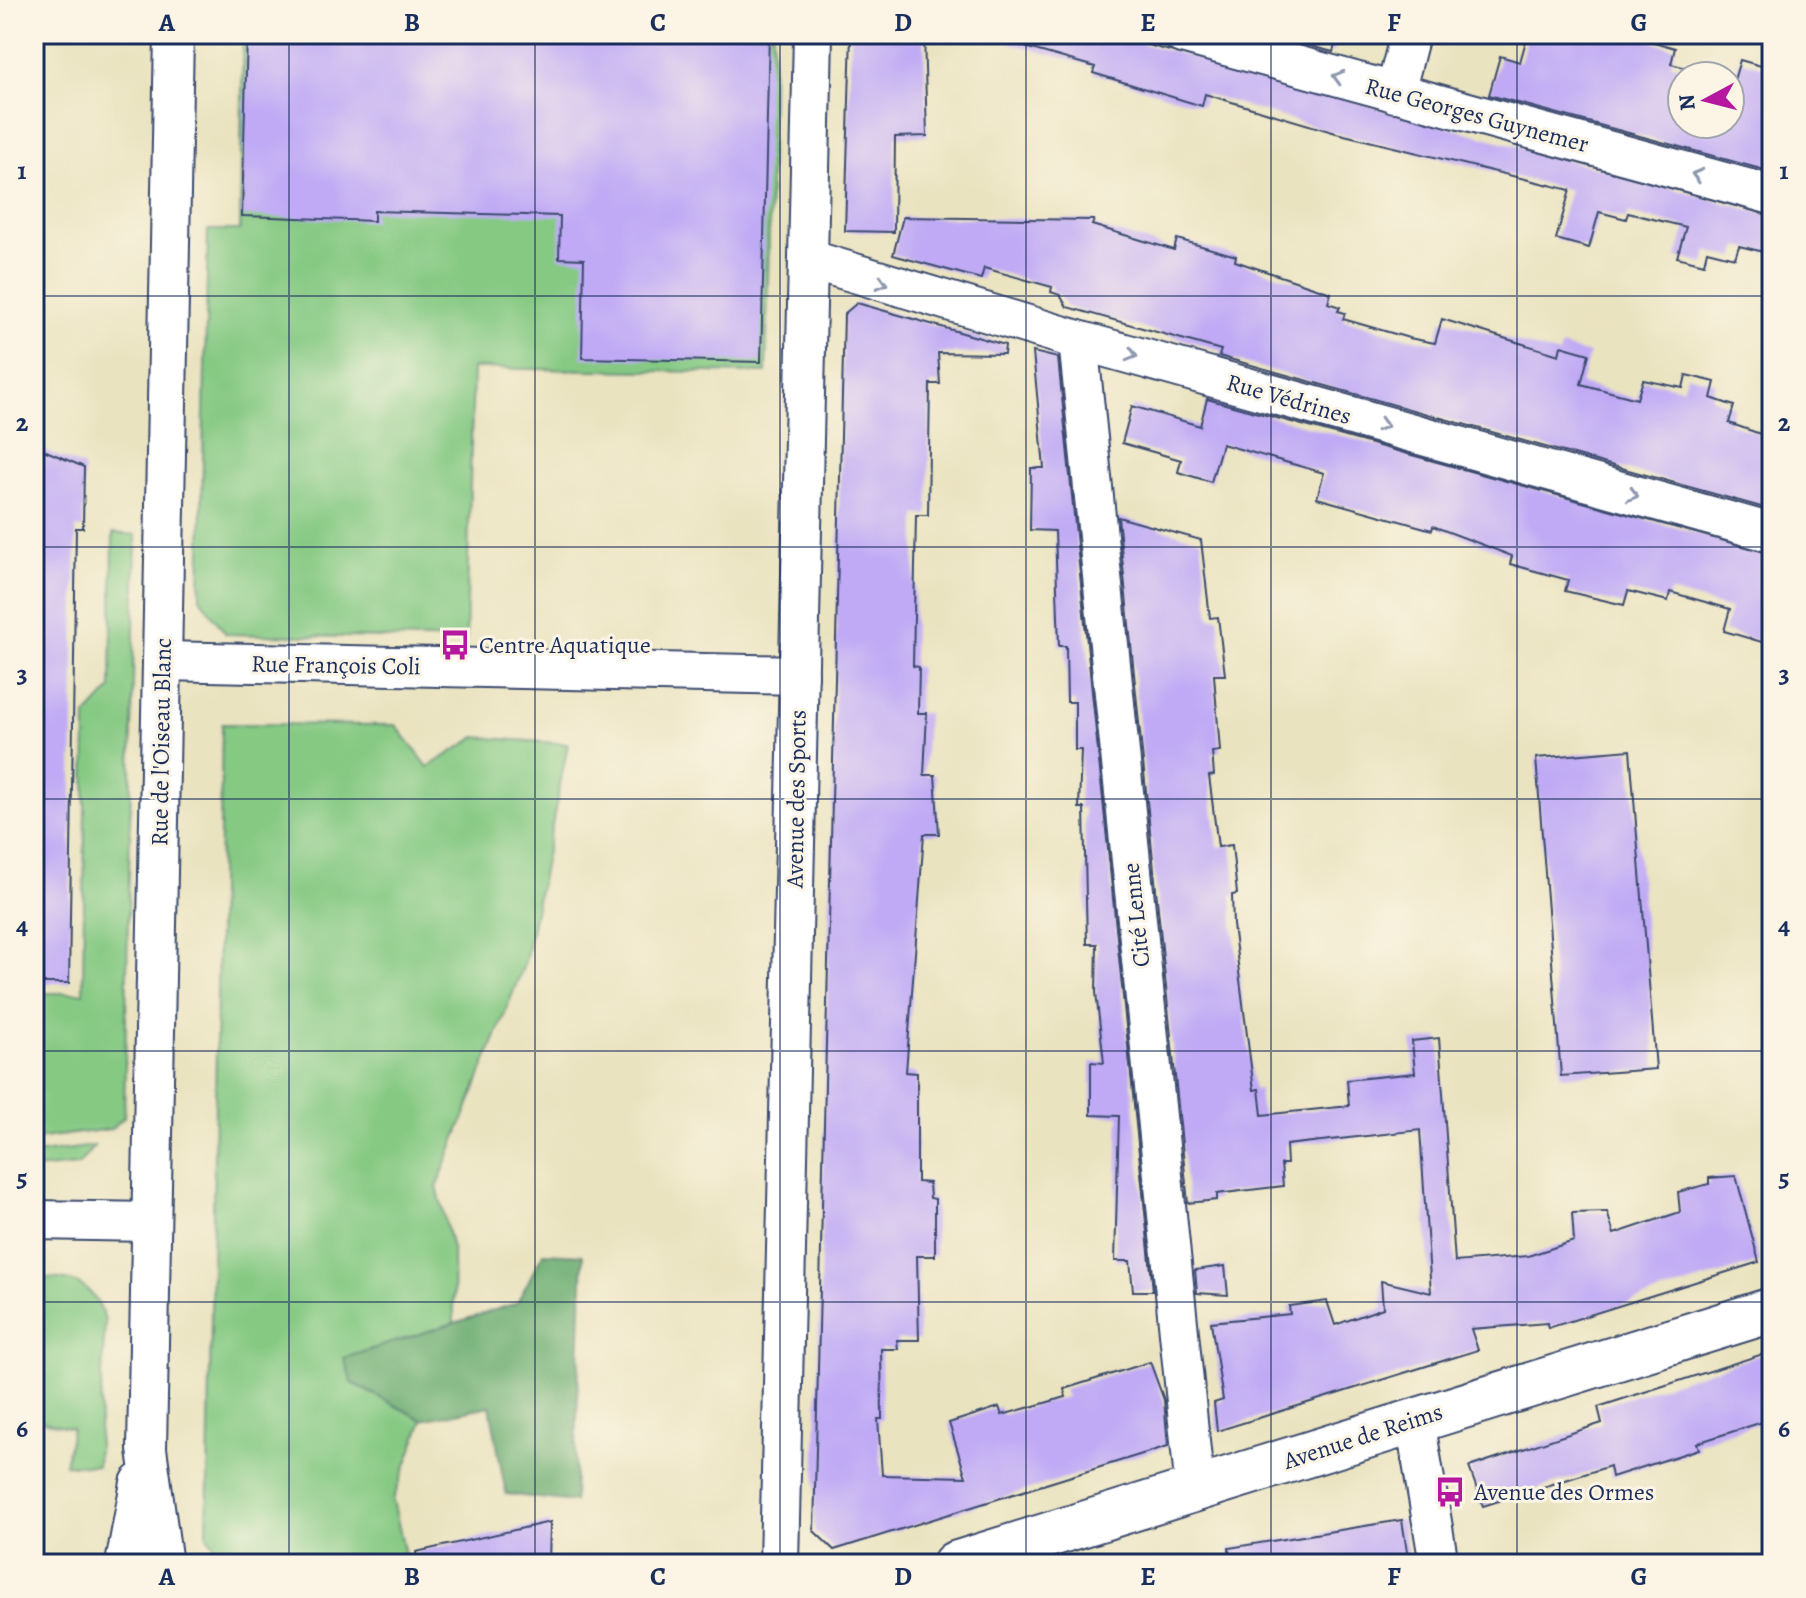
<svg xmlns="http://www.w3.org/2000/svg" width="1806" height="1598" font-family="Alegreya,serif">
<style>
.green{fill:#85c983;stroke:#507c70;stroke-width:2}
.forest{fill:#6cad71;stroke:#446e68;stroke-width:2}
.building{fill:#c0aaf5}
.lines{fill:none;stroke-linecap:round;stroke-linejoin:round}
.street-casing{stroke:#3a4a6d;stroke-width:42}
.secondary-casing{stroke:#3a4a6d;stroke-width:48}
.street{stroke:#fff;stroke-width:38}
.secondary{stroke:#fff;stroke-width:44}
.oneway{stroke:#8d97ae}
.grid{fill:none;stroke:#1b2f5e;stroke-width:2;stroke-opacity:0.55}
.labels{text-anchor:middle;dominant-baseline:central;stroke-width:6;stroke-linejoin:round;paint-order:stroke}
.street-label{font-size:24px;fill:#1b2f5e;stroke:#fcf5e5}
.poi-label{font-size:24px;fill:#1b2f5e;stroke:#fcf5e5;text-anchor:start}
.neatline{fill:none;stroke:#1b2f5e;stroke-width:3}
.grid-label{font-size:26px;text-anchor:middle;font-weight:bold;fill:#1b2f5e}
</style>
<rect width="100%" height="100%" fill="#fcf5e5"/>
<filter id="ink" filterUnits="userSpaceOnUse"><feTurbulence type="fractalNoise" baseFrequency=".0125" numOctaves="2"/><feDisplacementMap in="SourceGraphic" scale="16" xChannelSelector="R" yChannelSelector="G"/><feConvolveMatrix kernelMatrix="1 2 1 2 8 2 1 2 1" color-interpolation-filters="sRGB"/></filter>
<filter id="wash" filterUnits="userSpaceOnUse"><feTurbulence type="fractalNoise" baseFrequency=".006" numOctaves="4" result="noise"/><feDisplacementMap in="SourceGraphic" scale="32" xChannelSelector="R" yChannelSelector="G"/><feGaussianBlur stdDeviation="1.8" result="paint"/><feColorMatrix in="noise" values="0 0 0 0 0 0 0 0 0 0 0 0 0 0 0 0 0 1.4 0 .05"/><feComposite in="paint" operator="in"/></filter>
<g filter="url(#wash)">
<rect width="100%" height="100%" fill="#eae3c0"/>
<g class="green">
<polygon points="243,34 773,34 766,373 473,368 466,640 226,634 200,598 208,230 240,230"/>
<polygon points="113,533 136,535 124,1117 111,1129 34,1139 34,993 83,993 86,716 111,689"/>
<polygon points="222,724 396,725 428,767 476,737 568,744 525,962 437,1186 453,1253 454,1323 345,1358 352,1383 423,1420 393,1500 407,1564 229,1564 207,1536"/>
<polygon points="94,1146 78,1165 34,1169 34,1154"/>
<path d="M34,1278C72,1278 93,1281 105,1321L97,1466L65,1464L72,1428L34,1419Z"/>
</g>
<polygon class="forest" points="543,1253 583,1255 574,1502 506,1494 490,1406 423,1420 352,1383 344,1358 517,1303"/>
<g id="blocks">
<g class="building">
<polygon points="247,34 769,34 761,362 582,358 584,259 559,258 560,216 374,211 374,221 242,216"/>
<polygon points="851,34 924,34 927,136 895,137 894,232 845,231"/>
<polygon points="1008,34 1108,34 1772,216 1772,254 1739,246 1735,258 1707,251 1704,264 1677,257 1686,227 1628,213 1626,219 1599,212 1589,248 1556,239 1570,190 1336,133 1205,94 1202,106 1093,73 1095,67 1007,42"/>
<polygon points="1266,34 1338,34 1333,52"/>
<polygon points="1528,34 1626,34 1675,48 1671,64 1718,76 1682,76 1682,124 1730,124 1730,79 1734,80 1740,60 1772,69 1772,172 1489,95 1500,56 1520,62"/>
<polygon points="903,217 1094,220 1092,225 1174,250 1177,239 1236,256 1235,261 1331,293 1328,303 1340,307 1338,311 1345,313 1343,319 1409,338 1435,343 1442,319 1559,355 1561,346 1589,354 1581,384 1637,399 1643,380 1683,388 1686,375 1715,382 1711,398 1734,406 1729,423 1772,438 1772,510 1219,356 1221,350 1067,307 1060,295 1051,292 1052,287 984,268 981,279 893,255"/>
<polygon points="857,303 1005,345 1004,354 938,353 940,384 930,384 928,515 916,515 913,666 919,667 918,713 927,713 924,775 935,775 939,834 924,834 906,1072 917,1073 917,1182 929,1183 930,1198 935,1199 935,1256 917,1256 919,1340 897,1340 898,1349 881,1349 882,1419 878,1419 882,1475 966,1477 949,1423 999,1407 1002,1415 1066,1397 1064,1389 1150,1362 1164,1400 1168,1446 834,1550 814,1531 844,314"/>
<polygon points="1033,352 1058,358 1153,1291 1133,1291 1130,1261 1115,1261 1119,1116 1091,1115 1091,1062 1104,1063 1096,992 1097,944 1087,944 1084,808 1079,808 1081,750 1075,750 1075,702 1067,702 1066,646 1059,646 1055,531 1030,530 1031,468 1044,468"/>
<polygon points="1207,399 1772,554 1772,645 1724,631 1730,609 1670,592 1668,601 1628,591 1624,605 1565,591 1568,580 1510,564 1512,556 1486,546 1433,526 1432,530 1317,498 1324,473 1222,444 1211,482 1178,472 1181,460 1122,443 1132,406 1200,426"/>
<polygon points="34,446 84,467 83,528 76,528 69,983 34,983"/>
<polygon points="1118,517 1201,540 1210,618 1218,617 1225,675 1214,675 1220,751 1212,752 1214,775 1209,776 1218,847 1232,845 1237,894 1232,895 1233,925 1254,1090 1259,1089 1262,1115 1349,1106 1347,1080 1415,1073 1412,1041 1439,1038 1455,1262 1528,1256 1574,1241 1572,1213 1607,1212 1614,1234 1680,1212 1678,1192 1709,1184 1709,1178 1736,1176 1759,1262 1548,1328 1547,1323 1471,1329 1478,1350 1217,1431 1214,1403 1223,1400 1211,1322 1290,1314 1289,1306 1327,1301 1335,1325 1383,1308 1381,1281 1431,1293 1420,1130 1286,1145 1287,1164 1281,1164 1283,1186 1217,1194 1217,1200 1188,1203"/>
<polygon points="1630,750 1656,1069 1561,1076 1536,758"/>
<polygon points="1225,1266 1228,1295 1197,1293 1195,1270"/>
<polygon points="1772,1351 1772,1419 1703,1441 1697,1443 1699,1449 1612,1477 1610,1466 1483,1506 1469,1467 1602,1423 1598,1407"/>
<polygon points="1402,1520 1409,1564 1230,1564 1229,1548"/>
<polygon points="550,1522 549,1564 417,1564 416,1552"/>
</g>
</g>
</g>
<g filter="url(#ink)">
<use href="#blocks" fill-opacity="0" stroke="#3a4a6d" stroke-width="2"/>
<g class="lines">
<g class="street-casing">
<g id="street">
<polyline points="1182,34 1772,195"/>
<polyline points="1395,93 1410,34"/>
<polyline points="808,259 1078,340 1772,533"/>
<polyline points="1078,340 1195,1490"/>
<polyline points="162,661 799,675"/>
<polyline points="34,1220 151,1222"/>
<polyline points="1415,1420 1439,1564"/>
<polyline points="125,1564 140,1483"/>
<polyline points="163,1564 147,1449 174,34"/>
<polyline points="779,1564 813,34"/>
</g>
</g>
<g class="secondary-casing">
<polyline id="secondary" points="955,1564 1772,1310"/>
</g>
<use href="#street" class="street"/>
<use href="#secondary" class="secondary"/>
</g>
<defs><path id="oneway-chevron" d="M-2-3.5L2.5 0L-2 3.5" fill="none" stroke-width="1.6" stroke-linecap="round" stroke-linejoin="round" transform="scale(2)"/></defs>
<g class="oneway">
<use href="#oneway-chevron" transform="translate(1338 77) rotate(-164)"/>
<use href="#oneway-chevron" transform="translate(1697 175) rotate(-165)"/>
<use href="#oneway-chevron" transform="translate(882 283) rotate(16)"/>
<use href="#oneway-chevron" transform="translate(1132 355) rotate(16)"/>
<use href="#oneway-chevron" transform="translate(1383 425) rotate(16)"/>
<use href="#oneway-chevron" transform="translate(1633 495) rotate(16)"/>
</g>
</g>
<path class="grid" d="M289,34V1564M535,34V1564M780,34V1564M1026,34V1564M1271,34V1564M1517,34V1564M34,296H1772M34,547H1772M34,799H1772M34,1051H1772M34,1302H1772"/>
<defs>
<g id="bus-bare" transform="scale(2.4)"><path d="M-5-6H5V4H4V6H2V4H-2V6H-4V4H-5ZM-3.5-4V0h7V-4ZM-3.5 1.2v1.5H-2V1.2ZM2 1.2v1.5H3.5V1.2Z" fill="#b5179e" stroke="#fcf5e5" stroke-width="2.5" paint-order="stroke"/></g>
</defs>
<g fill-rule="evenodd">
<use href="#bus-bare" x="455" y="645"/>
<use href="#bus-bare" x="1450" y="1492"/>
</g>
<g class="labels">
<g class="street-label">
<text transform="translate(1477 115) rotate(15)">Rue Georges Guynemer</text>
<text transform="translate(1289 399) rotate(16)">Rue Védrines</text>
<text transform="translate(336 665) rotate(1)">Rue François Coli</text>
<text transform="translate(161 742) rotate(-89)">Rue de l'Oiseau Blanc</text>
<text transform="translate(796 799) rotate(-89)">Avenue des Sports</text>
<text transform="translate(1136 915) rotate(-96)">Cité Lenne</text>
<text transform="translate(1363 1436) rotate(-18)">Avenue de Reims</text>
</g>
<g class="poi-label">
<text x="479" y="645">Centre Aquatique</text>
<text x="1474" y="1492">Avenue des Ormes</text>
</g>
</g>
<rect width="1806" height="1598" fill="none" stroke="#fcf5e5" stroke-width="88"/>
<g transform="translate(1706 100) rotate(263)"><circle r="38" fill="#fcf5e5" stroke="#a2a6af" stroke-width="2"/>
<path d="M0-6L14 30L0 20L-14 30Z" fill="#b5179e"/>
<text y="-12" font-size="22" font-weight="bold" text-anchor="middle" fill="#1b2f5e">N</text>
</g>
<rect x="44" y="44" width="1718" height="1510" class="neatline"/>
<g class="grid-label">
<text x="167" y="31">A</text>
<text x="412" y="31">B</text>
<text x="658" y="31">C</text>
<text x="903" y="31">D</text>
<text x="1148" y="31">E</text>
<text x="1394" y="31">F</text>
<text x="1639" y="31">G</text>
<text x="22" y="179">1</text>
<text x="1784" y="179">1</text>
<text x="22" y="431">2</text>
<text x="1784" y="431">2</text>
<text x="22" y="682">3</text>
<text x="1784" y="682">3</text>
<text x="22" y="934">4</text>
<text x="1784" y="934">4</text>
<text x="22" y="1186">5</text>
<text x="1784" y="1186">5</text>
<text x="22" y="1437">6</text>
<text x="1784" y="1437">6</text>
<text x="167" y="1585">A</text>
<text x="412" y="1585">B</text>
<text x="658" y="1585">C</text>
<text x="903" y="1585">D</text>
<text x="1148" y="1585">E</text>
<text x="1394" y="1585">F</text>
<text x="1639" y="1585">G</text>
</g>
</svg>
